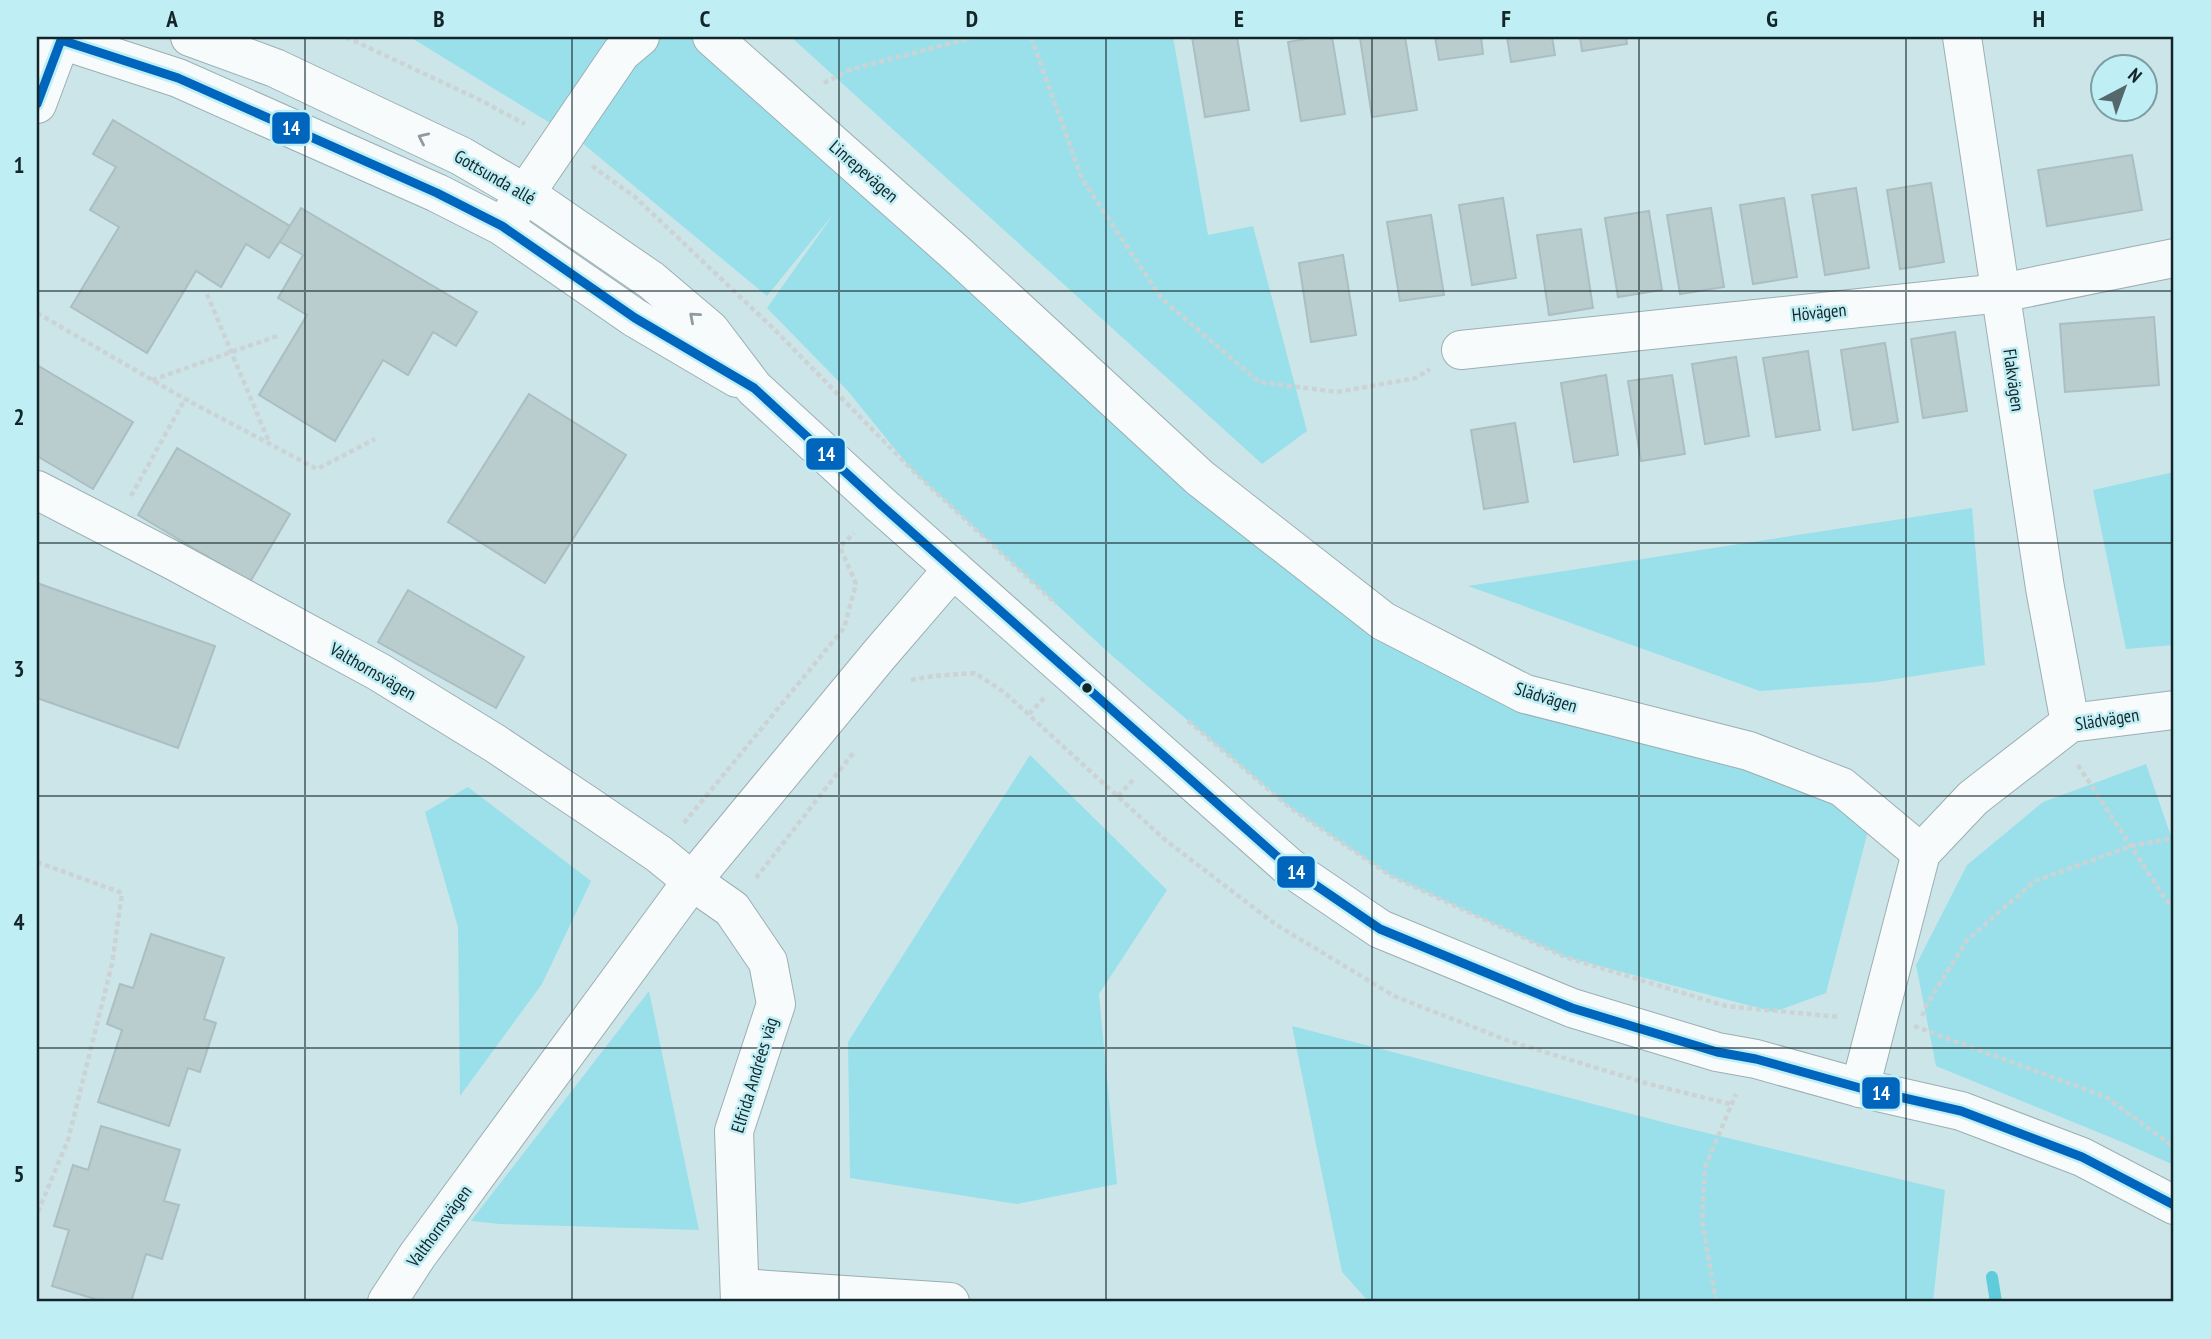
<svg xmlns="http://www.w3.org/2000/svg" width="2211" height="1339" font-family="'PT Sans Narrow',sans-serif">
<style>
.green{fill:#99e0eb}
.lines{fill:none;stroke-linecap:round;stroke-linejoin:round}
.stream{stroke:#5eccda;stroke-width:12}
.building{fill:#b9cdcf;stroke:#abbec1;stroke-width:2}
.minor-casing{stroke:#9cafb3;stroke-width:40}
.path{stroke:#ccd3d5;stroke-width:4.5;stroke-dasharray:5 3.5;stroke-linecap:butt}
.minor{stroke:#f7fbfc;stroke-width:38}
.bus-1-casing{stroke:#c0eef5;stroke-width:14}
.bus-1{stroke:#0065bd;stroke-width:9}
.oneway{stroke:#909b9d}
.grid{fill:none;stroke:#132528;stroke-width:2;stroke-opacity:0.55}
.bus-dot{fill:#132528;stroke:#c0eef5;stroke-width:2.5}
.labels{text-anchor:middle;dominant-baseline:central;stroke-width:5;stroke-linejoin:round;paint-order:stroke}
.street-label{font-size:18px;fill:#132528;stroke:#c0eef5}
.line-badge{stroke:#c0eef5;stroke-width:2.5}
.badge-label{font-size:19px;text-anchor:middle;font-weight:bold;fill:#fff}
.neatline{fill:none;stroke:#132528;stroke-width:2.5}
.grid-label{font-size:23px;text-anchor:middle;font-weight:bold;fill:#132528}
</style>
<rect width="100%" height="100%" fill="#cce5e9"/>
<g class="green">
<polygon points="410,37 712,37 1200,478 1525,694 1749,751 1869,827 1826,993 1774,1012 1565,957 1391,876 1289,807 1110,654 912,470 847,390 767,308 835,212 767,296 581,142"/>
<polygon points="791,37 1173,37 1208,235 1253,226 1307,431 1262,464"/>
<polygon points="2174,472 2174,645 2126,649 2093,490"/>
<polygon points="1972,508 1985,665 1877,682 1760,691 1468,586"/>
<polygon points="1030,755 1167,890 1099,994 1117,1184 1017,1204 850,1178 848,1042"/>
<polygon points="2146,764 2174,845 2174,1165 2122,1142 1936,1066 1916,965 1967,865 2043,802"/>
<polygon points="468,787 591,881 542,984 460,1096 458,927 425,812"/>
<polygon points="649,991 699,1230 500,1224 471,1221"/>
<polygon points="1292,1026 1678,1126 1945,1190 1933,1302 1369,1302 1342,1272"/>
</g>
<g class="lines">
<polyline class="stream" points="1992,1277 1996,1302"/>
</g>
<g class="building">
<polygon points="1192,37 1237,37 1249,110 1205,117"/>
<polygon points="1318,37 1332,37 1345,114 1301,121 1288,42"/>
<polygon points="1367,37 1405,37 1417,110 1372,117 1360,38"/>
<polygon points="1435,37 1481,37 1483,54 1439,60"/>
<polygon points="1507,37 1552,37 1555,55 1511,62"/>
<polygon points="1580,37 1626,37 1627,44 1582,51"/>
<polygon points="113,120 290,226 269,258 246,244 221,287 196,271 147,353 71,307 119,227 90,210 116,167 93,154"/>
<polygon points="2132,155 2142,210 2047,226 2038,170"/>
<polygon points="1931,183 1944,262 1900,269 1887,190"/>
<polygon points="1856,188 1869,268 1825,275 1812,195"/>
<polygon points="1503,198 1516,278 1472,285 1459,205"/>
<polygon points="1784,198 1797,277 1753,284 1740,205"/>
<polygon points="301,208 477,312 456,346 433,332 408,375 383,360 335,441 259,395 307,315 278,298 303,255 280,242"/>
<polygon points="1711,208 1724,287 1680,294 1667,215"/>
<polygon points="1649,211 1662,290 1618,297 1605,218"/>
<polygon points="1431,215 1444,295 1400,301 1387,222"/>
<polygon points="1581,229 1593,308 1549,315 1537,235"/>
<polygon points="1343,255 1356,335 1311,342 1299,263"/>
<polygon points="2154,317 2159,385 2065,392 2060,324"/>
<polygon points="1955,332 1967,411 1923,418 1911,339"/>
<polygon points="1885,343 1898,422 1853,430 1841,350"/>
<polygon points="1808,351 1820,430 1776,437 1763,358"/>
<polygon points="1736,357 1749,436 1705,444 1692,364"/>
<polygon points="37,365 133,422 93,489 37,456"/>
<polygon points="1606,375 1618,455 1574,462 1561,383"/>
<polygon points="1672,375 1685,454 1641,461 1628,381"/>
<polygon points="529,394 626,455 545,583 448,522"/>
<polygon points="1515,423 1528,502 1484,509 1471,430"/>
<polygon points="177,448 290,514 250,582 138,515"/>
<polygon points="37,583 215,646 178,748 37,698"/>
<polygon points="408,590 524,657 496,708 378,642"/>
<polygon points="151,934 224,958 204,1019 216,1023 200,1072 188,1068 169,1126 98,1102 122,1030 107,1024 120,984 133,988"/>
<polygon points="101,1126 180,1150 164,1201 179,1205 162,1259 146,1254 131,1302 105,1302 52,1286 69,1230 54,1226 73,1165 88,1170"/>
</g>
<g class="lines">
<g class="minor-casing">
<g id="minor">
<polyline points="52,37 178,78 437,193 502,226 635,318 737,378"/>
<polyline points="190,37 275,68 461,156 526,194 651,280 710,330 754,388 881,505 1289,867 1380,929 1572,1008 1717,1052 1756,1059 1860,1088 1961,1111 2082,1157 2174,1205"/>
<polyline points="712,37 959,256 1200,478 1383,621 1525,694 1749,751 1842,787 1921,853"/>
<polyline points="1962,37 2045,588 2070,723"/>
<polyline points="37,104 62,37"/>
<polyline points="512,213 621,53 640,37"/>
<polyline points="1461,350 2001,293 2174,258"/>
<polyline points="37,490 176,562 379,672 496,744 593,809 659,854 692,881 732,909 768,962 776,1004 734,1131 740,1302"/>
<polyline points="1860,1088 1921,853 1973,798 2070,723 2174,710"/>
<polyline points="740,1288 950,1302"/>
<polyline points="387,1302 417,1256 692,881 879,655 953,569"/>
</g>
</g>
<g class="path">
<polyline points="346,37 480,100 525,124"/>
<polyline points="1031,37 1082,179 1162,299 1259,382 1337,392 1416,378 1430,369"/>
<polyline points="824,83 852,69 975,37"/>
<polyline points="592,166 635,197 774,329 912,470 1056,604"/>
<polyline points="207,294 269,442"/>
<polyline points="37,313 185,399 317,469 375,439"/>
<polyline points="152,380 280,335"/>
<polyline points="131,496 185,399"/>
<polyline points="911,680 933,676 975,673 1004,692 1164,839 1275,924 1394,996 1509,1041 1649,1084 1730,1104"/>
<polyline points="1029,714 1044,698"/>
<polyline points="1188,721 1289,807 1391,876 1565,957 1726,1006 1839,1017"/>
<polyline points="2078,765 2166,900 2174,907"/>
<polyline points="1118,796 1134,779"/>
<polyline points="684,823 844,628 856,584 840,547 854,533"/>
<polyline points="37,862 122,893 112,964 68,1140 37,1214"/>
<polyline points="756,878 854,752"/>
<polyline points="1922,1016 1926,1006 1967,940 2035,881 2131,846 2174,838"/>
<polyline points="1914,1026 2106,1097 2174,1147"/>
<polyline points="1716,1302 1702,1220 1705,1167 1736,1094"/>
</g>
<use href="#minor" class="minor"/>
<g class="bus-1-casing">
<polyline id="bus-1" points="37,104 61,40 178,78 437,193 502,226 635,318 754,388 881,505 1289,867 1380,929 1572,1008 1717,1052 1756,1059 1860,1088 1961,1111 2082,1157 2174,1205"/>
</g>
<use href="#bus-1" class="bus-1"/>
</g>
<defs><path id="oneway-chevron" d="M-2-3.5L2.5 0L-2 3.5" fill="none" stroke-width="1.6" stroke-linecap="round" stroke-linejoin="round" transform="scale(1.75)"/></defs>
<g class="oneway">
<use href="#oneway-chevron" transform="translate(423 138) rotate(-155)"/>
<use href="#oneway-chevron" transform="translate(694 317) rotate(-139)"/>
</g>
<path class="grid" d="M305,37V1302M572,37V1302M839,37V1302M1106,37V1302M1372,37V1302M1639,37V1302M1906,37V1302M37,291H2174M37,543H2174M37,796H2174M37,1048H2174"/>
<circle class="bus-dot" cx="1087" cy="688" r="6"/>
<g class="labels">
<g class="street-label">
<text transform="translate(864 171) rotate(41)">Linrepevägen</text>
<text transform="translate(495 177) rotate(30)">Gottsunda allé</text>
<text transform="translate(1819 312) rotate(-6)">Hövägen</text>
<text transform="translate(2014 380) rotate(82)">Flakvägen</text>
<text transform="translate(373 671) rotate(30)">Valthornsvägen</text>
<text transform="translate(1546 697) rotate(17)">Slädvägen</text>
<text transform="translate(2107 719) rotate(-9)">Slädvägen</text>
<text transform="translate(754 1075) rotate(-73)">Elfrida Andrées väg</text>
<text transform="translate(439 1226) rotate(-54)">Valthornsvägen</text>
</g>
</g>
<g class="line-badge">
<rect x="271" y="111" width="40" height="34" rx="7" fill="#0065bd"/>
<rect x="805" y="437" width="41" height="34" rx="7" fill="#0065bd"/>
<rect x="1276" y="855" width="40" height="34" rx="7" fill="#0065bd"/>
<rect x="1861" y="1076" width="40" height="34" rx="7" fill="#0065bd"/>
</g>
<g class="badge-label">
<text x="291" y="135">14</text>
<text x="826" y="461">14</text>
<text x="1296" y="879">14</text>
<text x="1881" y="1100">14</text>
</g>
<rect width="2211" height="1339" fill="none" stroke="#c0eef5" stroke-width="77"/>
<g transform="translate(2124 88) rotate(41)"><circle r="33" fill="#c0eef5" stroke="#7b9ea3" stroke-width="2"/>
<path d="M0-5L12 26L0 18L-12 26Z" fill="#54686c"/>
<text y="-10" font-size="19" font-weight="bold" text-anchor="middle" fill="#132528">N</text>
</g>
<rect x="38" y="38" width="2134" height="1262" class="neatline"/>
<g class="grid-label">
<text x="172" y="27">A</text>
<text x="439" y="27">B</text>
<text x="705" y="27">C</text>
<text x="972" y="27">D</text>
<text x="1239" y="27">E</text>
<text x="1506" y="27">F</text>
<text x="1772" y="27">G</text>
<text x="2039" y="27">H</text>
<text x="19" y="173">1</text>
<text x="19" y="425">2</text>
<text x="19" y="677">3</text>
<text x="19" y="930">4</text>
<text x="19" y="1182">5</text>
</g>
</svg>
